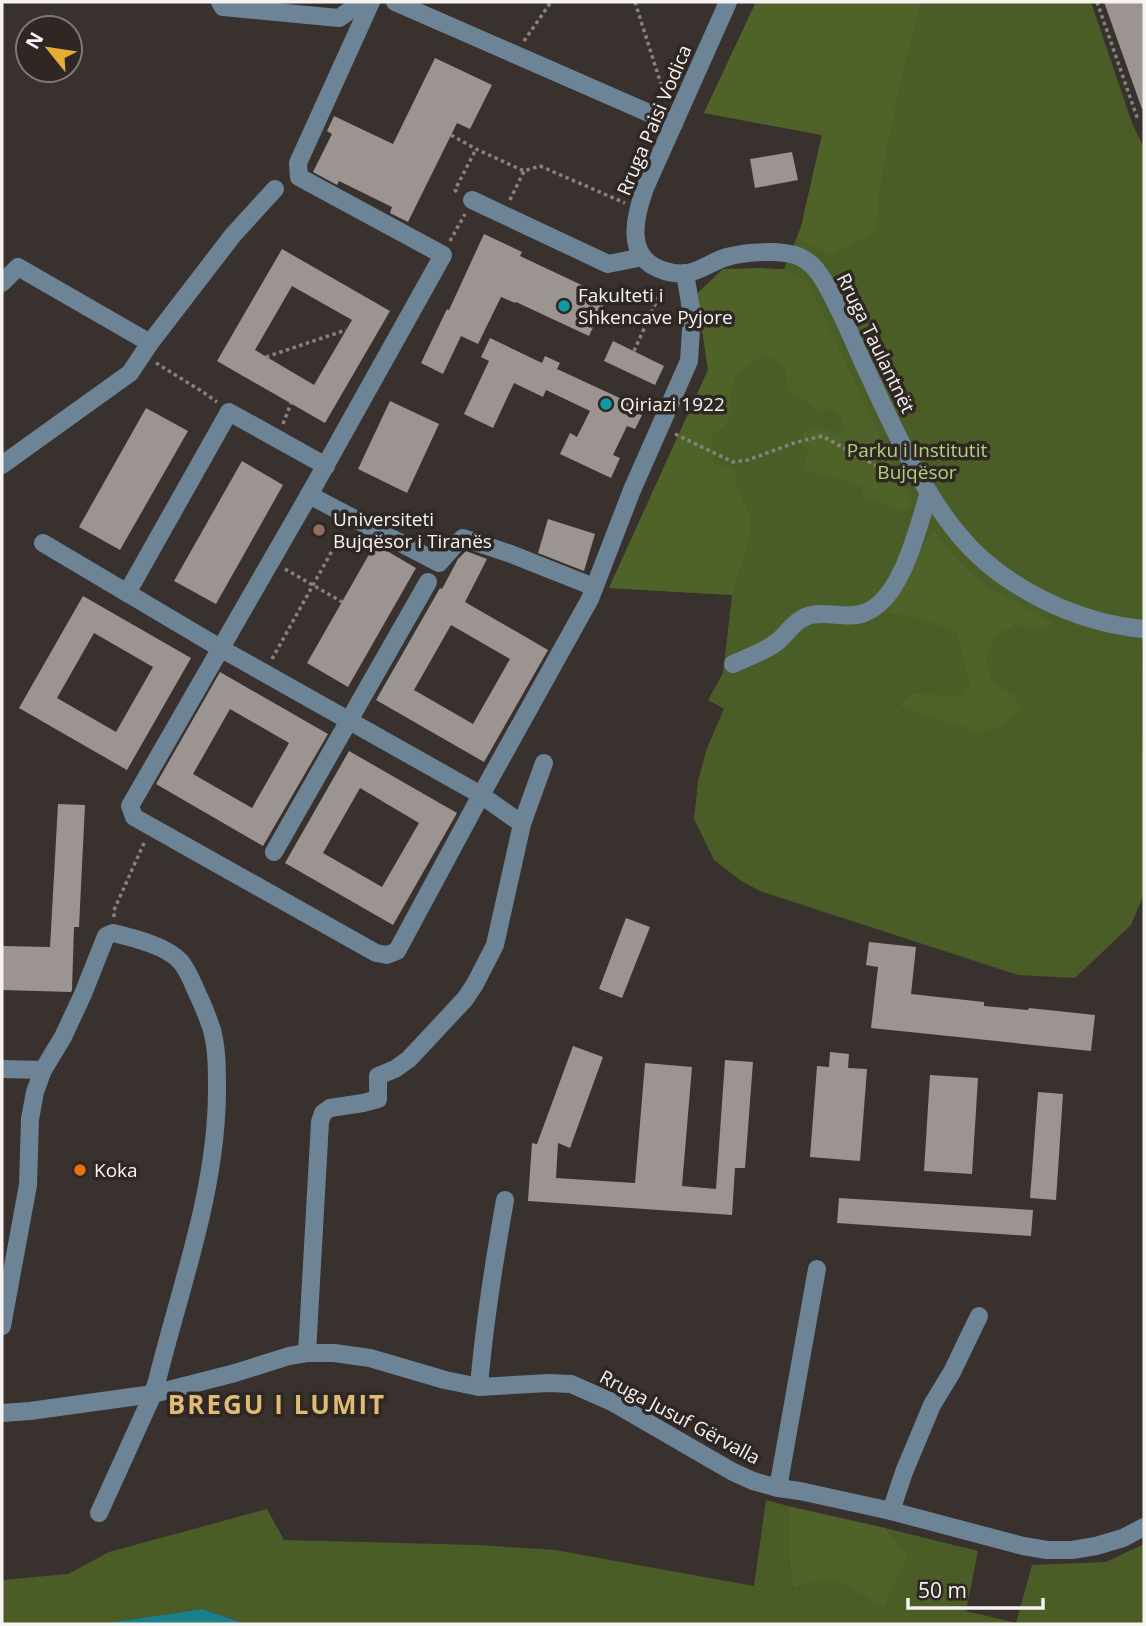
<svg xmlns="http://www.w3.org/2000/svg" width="1146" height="1626" font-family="'Open Sans',sans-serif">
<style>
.green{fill:#4b5d27}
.forest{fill:#4f6328}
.water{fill:#1a7f8b}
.building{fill:#9b9490;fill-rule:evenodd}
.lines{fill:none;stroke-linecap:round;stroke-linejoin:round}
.path{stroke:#88827f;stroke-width:3.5;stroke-dasharray:3.5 3.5;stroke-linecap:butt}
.minor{stroke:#6c8496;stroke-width:18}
.culture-dot{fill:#0f9aa8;stroke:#2e2724;stroke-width:2.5}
.education-dot{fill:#8d6e63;stroke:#2e2724;stroke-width:2.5}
.food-dot{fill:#e8710a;stroke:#2e2724;stroke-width:2.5}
.labels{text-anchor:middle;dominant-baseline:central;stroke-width:7;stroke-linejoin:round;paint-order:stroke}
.street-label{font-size:19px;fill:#f7f3f1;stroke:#2e2724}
.poi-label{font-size:19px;fill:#f7f3f1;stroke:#2e2724;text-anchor:start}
.park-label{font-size:19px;fill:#b2d27b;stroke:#2e2724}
.district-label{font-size:26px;font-weight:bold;letter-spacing:2px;fill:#e1bb74;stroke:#2e2724}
</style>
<rect width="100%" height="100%" fill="#38312e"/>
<g class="green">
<polygon points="756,2 1091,2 1132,123 1144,148 1144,641 1142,642 1144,894 1131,925 1075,978 1018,975 760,891 740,880 714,860 694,819 698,781 707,748 724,709 708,700 723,673 732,595 609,588 708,370 697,294 723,269 784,269 801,227 822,135 704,113"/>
<polygon points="766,1500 788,1506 789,1559 793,1588 827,1577 845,1585 908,1555 885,1528 978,1551 966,1611 1016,1623 1032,1565 1106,1562 1144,1544 1144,1624 246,1624 202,1609 100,1624 2,1624 2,1580 68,1574 109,1552 267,1509 284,1540 477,1545 555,1550 754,1586"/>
</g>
<g class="forest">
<polygon points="756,2 922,2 905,60 882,172 875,232 831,255 797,238 801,227 822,135 704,113"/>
<path d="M723,269C752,269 785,263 808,282L896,471L913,504L903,512L877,501L862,498L863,486L803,469L809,450L802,444L803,433L812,426C815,427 819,426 822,428C833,431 833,438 846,432L840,413L832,408L818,413L804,400L790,393L783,364L765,356L748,365L734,377L730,400L733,413L722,428L712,435L714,464L734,469L737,487L751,520V532L732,595L609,588L708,370L697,294Z"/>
<polygon points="934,531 954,557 981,583 1053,623 1043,630 1015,624 995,637 985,660 993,685 1015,696 1021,710 998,727 979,732 900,706 911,694 963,696 970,683 956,631 916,617 888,613 914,557"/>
<polygon points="788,1506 885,1528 908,1555 884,1606 845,1585 828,1578 793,1588 789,1559"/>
</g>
<polygon class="water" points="202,1609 246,1624 100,1624"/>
<g class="building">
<polygon points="1104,2 1144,2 1144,109 1142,109"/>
<polygon points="435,58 492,85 470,129 457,123 408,222 390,213 392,207 339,181 337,185 313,172 332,134 327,131 334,116 393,144"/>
<polygon points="792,152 798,180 755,188 750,159"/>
<polygon points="484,234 522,252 520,256 607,297 589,336 516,302 515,303 501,297 478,344 461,336 443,374 421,363 447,309 449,310"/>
<path d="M282,249L390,311L325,423L217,361ZM292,286L352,320L314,385L255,350Z"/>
<polygon points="490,338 542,363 545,356 560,363 557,369 637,406 635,411 642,415 635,429 627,426 613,455 620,458 611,478 560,454 570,433 577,437 590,411 546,390 543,397 514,383 493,428 464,414 489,361 481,357"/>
<polygon points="613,341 664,366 655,385 604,361"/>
<polygon points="390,401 439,424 407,493 358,469"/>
<polygon points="146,408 188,431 120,550 79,527"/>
<polygon points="242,461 283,485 216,604 174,581"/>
<polygon points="548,519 595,534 584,571 538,553"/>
<polygon points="375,544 416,568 348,687 307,663"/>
<path d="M466,551L487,559L465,602L548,650L484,762L376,700L440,588L442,589L458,559ZM451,625L510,659L473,724L414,690Z"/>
<path d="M83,596L191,658L127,770L19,708ZM94,633L153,667L116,732L57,698Z"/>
<path d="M220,672L328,734L263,846L156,784ZM230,709L289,743L252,808L193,774Z"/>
<path d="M349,751L457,813L393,925L285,863ZM360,788L419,823L382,887L323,853Z"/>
<polygon points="58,804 85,805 79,927 74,927 72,990 71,992 2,990 2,946 50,947"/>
<polygon points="626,918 650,927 622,998 599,989"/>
<polygon points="869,942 916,947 911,994 984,1002 984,1006 1028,1010 1029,1008 1095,1015 1091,1051 871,1028 878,967 866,965"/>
<polygon points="573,1046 603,1057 570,1148 558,1143 556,1178 635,1183 645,1063 692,1067 682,1186 716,1189 725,1060 753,1062 745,1168 735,1168 732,1215 528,1201 532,1143 537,1144"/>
<polygon points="830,1052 849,1054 848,1068 867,1069 860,1161 810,1157 817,1066 829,1067"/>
<polygon points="930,1075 978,1078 972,1174 924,1171"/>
<polygon points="1038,1092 1063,1094 1056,1200 1030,1198"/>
<polygon points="839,1198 1033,1210 1031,1236 837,1223"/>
</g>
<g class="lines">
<g class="path">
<polyline points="635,2 666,100"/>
<polyline points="1097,2 1138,120"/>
<polyline points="524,41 551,2"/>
<polyline points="451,135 476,149 524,171 540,166 625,203"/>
<polyline points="457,192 455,190 476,149"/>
<polyline points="510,200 524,171"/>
<polyline points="450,241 465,214"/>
<polyline points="634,351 663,287"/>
<polyline points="266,357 346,330"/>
<polyline points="156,363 203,392 217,402"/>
<polyline points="283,424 291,403"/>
<polyline points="675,434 733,462 748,460 797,442 822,436 882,469 894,467"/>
<polyline points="285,569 342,602"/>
<polyline points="272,659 343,531"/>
<polyline points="114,917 114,910 144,843"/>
</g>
<g class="minor">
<polyline points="220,2 223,7 339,18 362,2"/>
<polyline points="371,2 298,163 299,177 443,255 309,495 130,806 134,817 376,953 387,955 397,951 481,795 590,599 632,490 689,361 692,315 685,273"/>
<polyline points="395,2 674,124"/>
<path d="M728,2L645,188C635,216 624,257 662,270C670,273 679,274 688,273C702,270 713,261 727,257C745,252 782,249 800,257C812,262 819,272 825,283C841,310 853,341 866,369C892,425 920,488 959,535C1003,588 1077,623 1144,629"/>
<polyline points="472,200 608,264 643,257"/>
<polyline points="2,283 18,267 150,343"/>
<polyline points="2,465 130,373 150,343 233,235 275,189"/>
<polyline points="309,495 439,563 453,547 463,538 511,554 594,587"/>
<polyline points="43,543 220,648 481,795 522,824 495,945 475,984 465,999 409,1059 395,1069 378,1076 378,1099 363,1103 330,1108 323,1113 320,1122 307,1353"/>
<polyline points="127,593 229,412 326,466"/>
<path d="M733,664C748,657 764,652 777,642C787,634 793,622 805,617C823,609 846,620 864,613C902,600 918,527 929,492"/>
<polyline points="522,824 544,763"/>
<polyline points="274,852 428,582"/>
<polyline points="2,1069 43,1070"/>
<path d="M2,1326L28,1185L30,1119L35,1092L43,1070L63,1037L83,994L106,936L113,933C134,938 167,946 181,962C189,972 193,984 198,995C204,1007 208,1018 212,1030C217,1048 217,1070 217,1089C217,1190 181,1284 157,1381L153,1394L99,1513"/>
<path d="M479,1387C484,1324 494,1262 505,1200"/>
<polyline points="2,1413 30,1411 153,1394 235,1373 289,1356 307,1353 334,1353 370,1358 445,1380 479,1387 548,1383 571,1384 612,1402 733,1472 753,1481 778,1488 800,1491 891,1511 1023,1546 1047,1550 1072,1550 1096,1546 1123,1538 1144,1527"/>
<polyline points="778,1488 817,1269"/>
<polyline points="891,1511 904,1472 932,1405 952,1372 979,1316"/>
</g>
</g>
<g class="culture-dot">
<circle cx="564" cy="306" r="7"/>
<circle cx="606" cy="404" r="7"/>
</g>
<circle class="education-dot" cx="319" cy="530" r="7"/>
<circle class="food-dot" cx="80" cy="1170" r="7"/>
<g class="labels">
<g class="street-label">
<text transform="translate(654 120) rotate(-67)">Rruga Paisi Vodica</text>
<text transform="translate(876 343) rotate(64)">Rruga Taulantnët</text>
<text transform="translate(680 1417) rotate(28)">Rruga Jusuf Gërvalla</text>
</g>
<g class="poi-label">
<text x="578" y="295">Fakulteti i<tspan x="578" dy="22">Shkencave Pyjore</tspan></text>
<text x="620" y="404">Qiriazi 1922</text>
<text x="333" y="519">Universiteti<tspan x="333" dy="22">Bujqësor i Tiranës</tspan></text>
<text x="94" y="1170">Koka</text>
</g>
<g class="park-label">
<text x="917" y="450">Parku i Institutit<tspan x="917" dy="22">Bujqësor</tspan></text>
</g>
<g class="district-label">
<text x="277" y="1404">BREGU I LUMIT</text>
</g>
</g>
<rect width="1146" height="1626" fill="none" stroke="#f7f3f1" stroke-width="7"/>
<g transform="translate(49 49) rotate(300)"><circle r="33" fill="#2e2724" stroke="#7e7976" stroke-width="2"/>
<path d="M0-5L12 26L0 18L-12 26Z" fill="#e5ad35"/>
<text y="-10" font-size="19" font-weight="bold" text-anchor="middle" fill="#f7f3f1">N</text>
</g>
<path d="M908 1598v10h135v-10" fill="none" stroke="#f7f3f1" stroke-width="3.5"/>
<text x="918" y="1598" font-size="21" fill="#f7f3f1" stroke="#2e2724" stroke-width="5" paint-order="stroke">50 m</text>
</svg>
